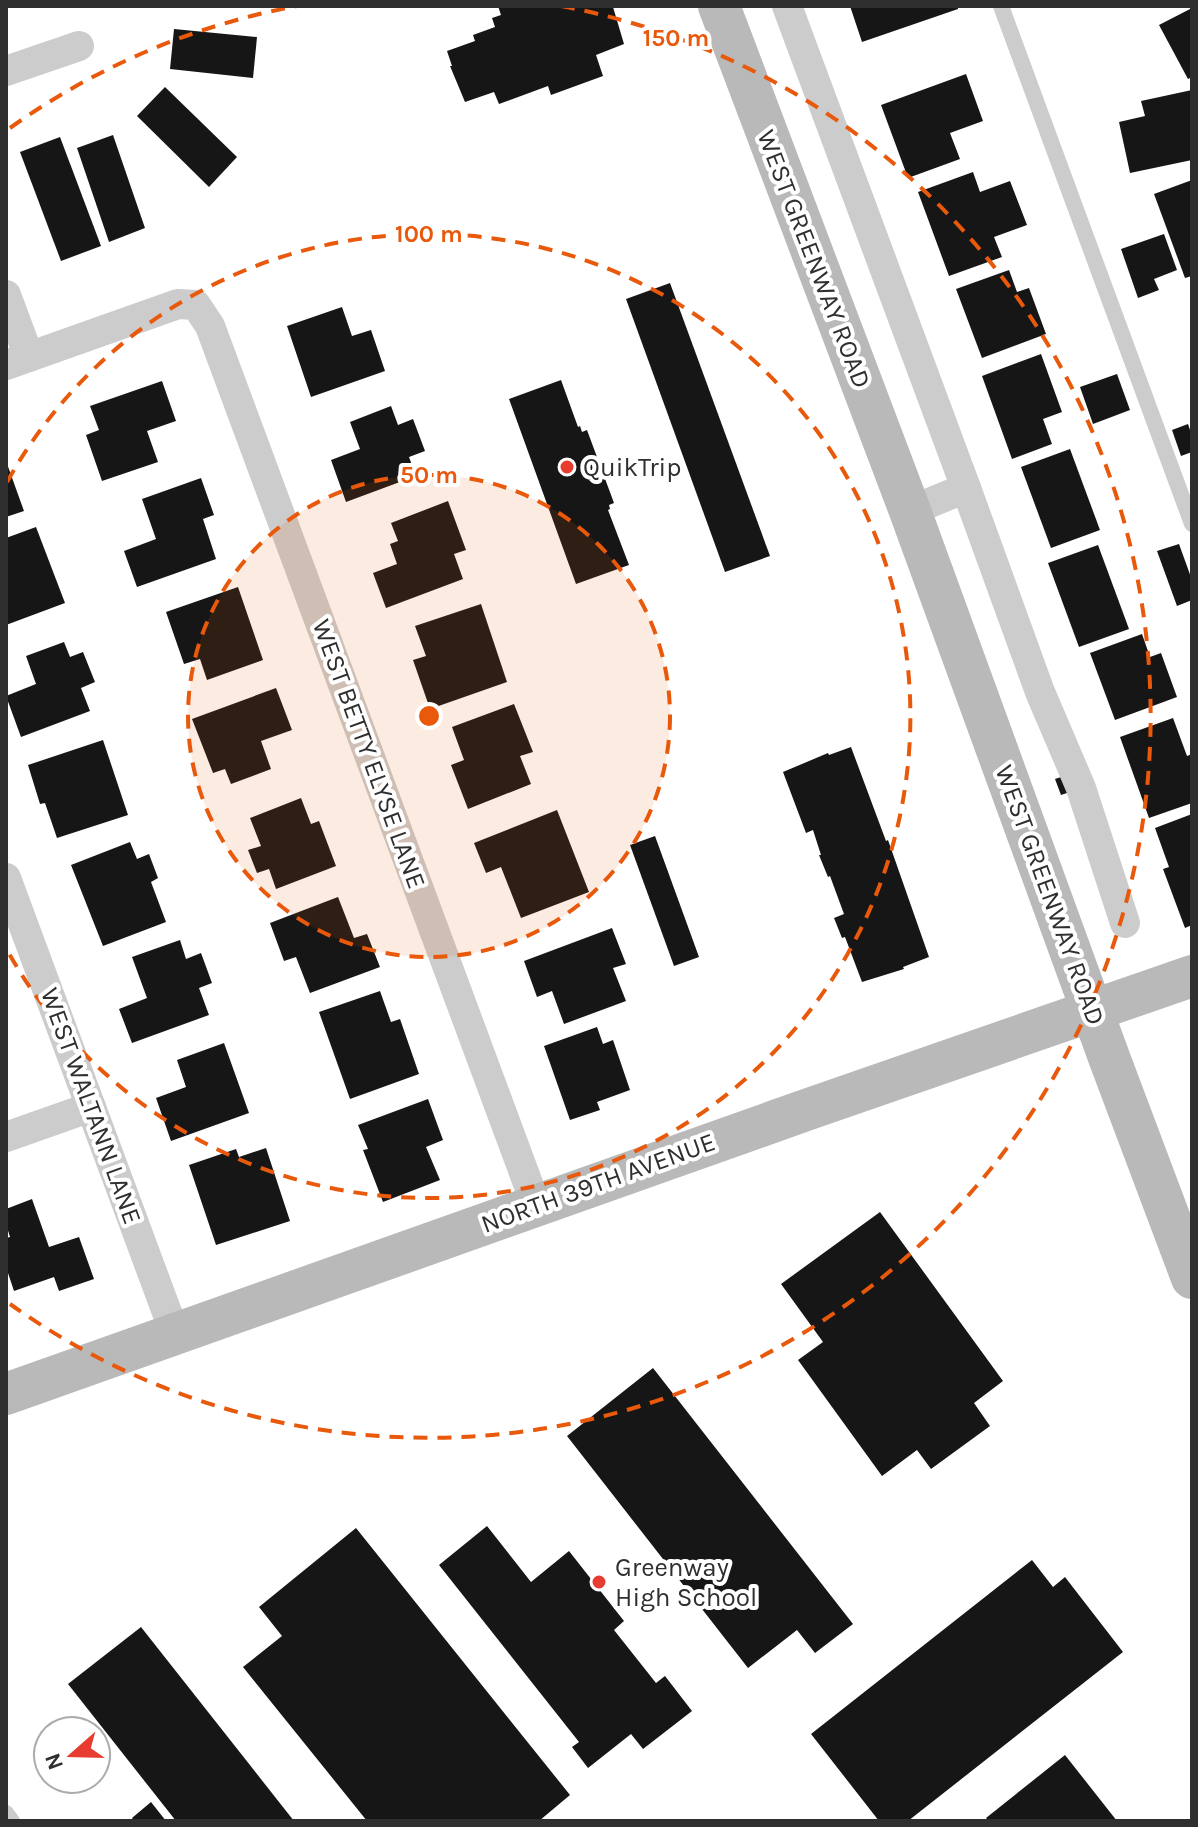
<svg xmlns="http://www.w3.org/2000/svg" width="1198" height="1827" font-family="Karla,sans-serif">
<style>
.building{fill:#161616}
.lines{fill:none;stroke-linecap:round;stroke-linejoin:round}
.lane{stroke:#ccc;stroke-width:16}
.street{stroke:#ccc;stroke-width:30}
.secondary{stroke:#b9b9b9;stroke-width:42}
.ring{fill:none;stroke:#e8590c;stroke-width:4;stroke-dasharray:14 10}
.poi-dot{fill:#e73c2f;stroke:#fff;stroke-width:3}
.labels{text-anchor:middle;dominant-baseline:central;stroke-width:8;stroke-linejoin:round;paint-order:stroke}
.street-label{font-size:26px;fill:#2f2f2f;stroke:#fff}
.poi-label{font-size:26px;fill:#2f2f2f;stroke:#fff;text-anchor:start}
.centre{fill:#e8590c;stroke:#fff;stroke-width:4}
.ring-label{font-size:24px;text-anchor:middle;font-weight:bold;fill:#e8590c;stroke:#fff;stroke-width:8;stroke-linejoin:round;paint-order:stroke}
</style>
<rect width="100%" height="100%" fill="#fff"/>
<g class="building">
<polygon points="498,6 610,6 611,8 613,7 624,44 596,55 603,76 551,95 548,86 499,104 494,92 465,102 450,66 452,66 447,51 475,41 473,35 495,27 492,18 501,15"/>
<polygon points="850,6 958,6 958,9 862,42"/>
<polygon points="1192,8 1192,77 1188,79 1159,25"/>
<polygon points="174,29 257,37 253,78 170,69"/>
<polygon points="966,74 983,121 950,133 960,159 908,178 881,105"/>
<polygon points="165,87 237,157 209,187 137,116"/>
<polygon points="1192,90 1192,160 1130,173 1119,122 1145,116 1141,101"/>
<polygon points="113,135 145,228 109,242 77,148"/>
<polygon points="60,137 101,246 61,261 20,152"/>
<polygon points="973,172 980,192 1010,181 1027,225 994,237 1002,257 949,276 918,192"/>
<polygon points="1192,180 1192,276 1185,278 1154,194"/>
<polygon points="1164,234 1177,270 1154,279 1159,290 1138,298 1121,249"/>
<polygon points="1009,270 1017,292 1029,288 1046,334 982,358 956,289"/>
<polygon points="670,283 770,556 725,572 626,299"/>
<polygon points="342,307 352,336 371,330 385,371 311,397 287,326"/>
<polygon points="1041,354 1062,412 1043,419 1052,444 1012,459 982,376"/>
<polygon points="1117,374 1130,410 1093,424 1080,387"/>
<polygon points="561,380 578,427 580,426 582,432 587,430 614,503 609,505 610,509 608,510 629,565 576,584 509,399"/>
<polygon points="162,381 176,421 147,431 158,462 102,481 86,435 99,430 90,406"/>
<polygon points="391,406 398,425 413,419 425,451 409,457 416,476 346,502 331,460 360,449 350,422"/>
<polygon points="1188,424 1192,436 1192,452 1181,456 1172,430"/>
<polygon points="1070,449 1100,530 1051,548 1021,467"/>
<polygon points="6,461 24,511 6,517"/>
<polygon points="201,478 214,515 203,519 216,559 137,587 124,551 156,539 142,499"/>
<polygon points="448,501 466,550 454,554 463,579 386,608 373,573 397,564 390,544 398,541 391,523"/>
<polygon points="36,527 65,603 6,625 6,538"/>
<polygon points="1179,544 1192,580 1192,600 1177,606 1157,551"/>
<polygon points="1098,545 1129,629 1079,647 1048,563"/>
<polygon points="238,587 263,660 207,680 200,659 184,664 166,612"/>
<polygon points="481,604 507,682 430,709 413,660 426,656 415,626"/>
<polygon points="1142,634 1150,657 1161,653 1177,697 1115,720 1090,653"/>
<polygon points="64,642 70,657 83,652 95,682 81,688 90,711 21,737 6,696 36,684 26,656"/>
<polygon points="276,688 292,730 261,741 271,769 231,784 225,769 213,773 192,719"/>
<polygon points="514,704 533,752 520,756 531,784 468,809 451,765 464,760 452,727"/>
<polygon points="1173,718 1187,756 1192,754 1192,803 1149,818 1120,737"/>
<polygon points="103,740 128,815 57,838 45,803 40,804 28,765"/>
<polygon points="851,747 886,841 888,840 929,957 903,967 904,969 862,982 845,937 842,938 834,918 844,914 830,876 828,877 819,855 821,855 813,830 806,833 783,772 828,753 829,755"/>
<polygon points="1064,776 1070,792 1061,795 1055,779"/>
<polygon points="301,798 311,824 319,821 336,866 276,889 269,869 257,873 248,850 261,846 250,818"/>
<polygon points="557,810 589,892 521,918 501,867 486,873 474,843"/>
<polygon points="1192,814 1192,925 1185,928 1163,869 1169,867 1155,828"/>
<polygon points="655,836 699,957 674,966 630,845"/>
<polygon points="130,842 137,859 149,854 158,878 151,882 166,922 103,946 71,865"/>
<polygon points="338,897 354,938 367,934 380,967 310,993 296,957 284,961 270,923"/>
<polygon points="612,928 626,964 613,968 626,1001 564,1024 552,991 537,997 524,961"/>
<polygon points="180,940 186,959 201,953 212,983 199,988 209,1015 132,1043 119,1009 147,998 132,957"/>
<polygon points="380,991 391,1022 400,1019 419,1074 350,1099 319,1012"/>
<polygon points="597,1027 603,1044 613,1040 630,1090 597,1102 600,1110 570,1120 544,1046"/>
<polygon points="224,1043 249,1113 171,1141 156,1098 186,1087 177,1060"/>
<polygon points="428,1099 443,1140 426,1147 440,1180 383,1202 363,1150 368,1149 358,1125"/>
<polygon points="266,1148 290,1221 216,1245 189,1165 236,1149 239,1157"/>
<polygon points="32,1199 49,1247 79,1237 94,1279 59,1291 54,1277 14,1291 6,1267 6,1238 10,1237 6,1224 6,1209"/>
<polygon points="880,1212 1003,1381 974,1403 990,1426 931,1469 917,1450 882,1476 798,1360 823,1342 781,1284"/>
<polygon points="653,1368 853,1624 815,1653 797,1630 748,1668 567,1436"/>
<polygon points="487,1526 531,1582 569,1551 624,1621 614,1630 656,1683 665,1676 692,1711 643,1749 631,1734 588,1768 572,1747 579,1742 439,1565"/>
<polygon points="356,1528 570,1795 539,1821 367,1821 243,1667 282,1636 259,1607"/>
<polygon points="1032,1560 1053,1587 1065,1577 1123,1652 908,1821 879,1821 811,1734"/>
<polygon points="141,1627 294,1821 176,1821 68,1684"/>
<polygon points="1065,1755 1117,1821 989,1821 986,1818"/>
<polygon points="151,1802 166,1821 134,1821 132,1818"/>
</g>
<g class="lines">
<g class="lane">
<polyline points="1001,6 1192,524"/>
<polyline points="6,1813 12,1821"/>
</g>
<g class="street">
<polyline points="787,6 966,488 1040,692 1081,788 1125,923"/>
<polyline points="6,71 79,46"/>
<polyline points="6,295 29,357"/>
<polyline points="6,365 178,304 196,305 210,326 536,1205"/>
<polyline points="910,511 966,488"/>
<polyline points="6,878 175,1334"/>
<polyline points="6,1137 91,1107"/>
</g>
<g class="secondary">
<polyline points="719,6 910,511 1110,1060 1192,1278"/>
<polyline points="6,1394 806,1110 1192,976"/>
</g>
</g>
<circle cx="429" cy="716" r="241" fill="#e8590c" fill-opacity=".12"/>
<g class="ring">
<circle cx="429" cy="716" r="241"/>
<path d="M7 482A482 482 0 1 1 7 950"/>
<path d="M10 128A722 722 0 0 1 297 6M561 6A722 722 0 1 1 10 1304"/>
</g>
<g class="poi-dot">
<circle cx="567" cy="467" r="8"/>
<circle cx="599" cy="1582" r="8"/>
</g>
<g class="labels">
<g class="street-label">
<text transform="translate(814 259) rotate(69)">WEST GREENWAY ROAD</text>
<text transform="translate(369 754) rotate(70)">WEST BETTY ELYSE LANE</text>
<text transform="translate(1050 895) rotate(70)">WEST GREENWAY ROAD</text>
<text transform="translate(91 1106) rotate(70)">WEST WALTANN LANE</text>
<text transform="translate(598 1183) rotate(-20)">NORTH 39TH AVENUE</text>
</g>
<g class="poi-label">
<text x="583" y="467">QuikTrip</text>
<text x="615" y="1567">Greenway<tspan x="615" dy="30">High School</tspan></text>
</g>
</g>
<circle cx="429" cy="716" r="12" class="centre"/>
<g class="ring-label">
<text x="676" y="46">150 m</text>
<text x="429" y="242">100 m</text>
<text x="429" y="483">50 m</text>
</g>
<rect width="1198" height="1827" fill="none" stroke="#2f2f2f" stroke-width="16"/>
<g transform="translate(72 1755) rotate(250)"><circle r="38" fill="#ffffff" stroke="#acacac" stroke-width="2"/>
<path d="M0-6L14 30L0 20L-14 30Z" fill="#e73c2f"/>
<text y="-12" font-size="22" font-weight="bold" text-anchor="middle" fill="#2f2f2f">N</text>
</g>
</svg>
